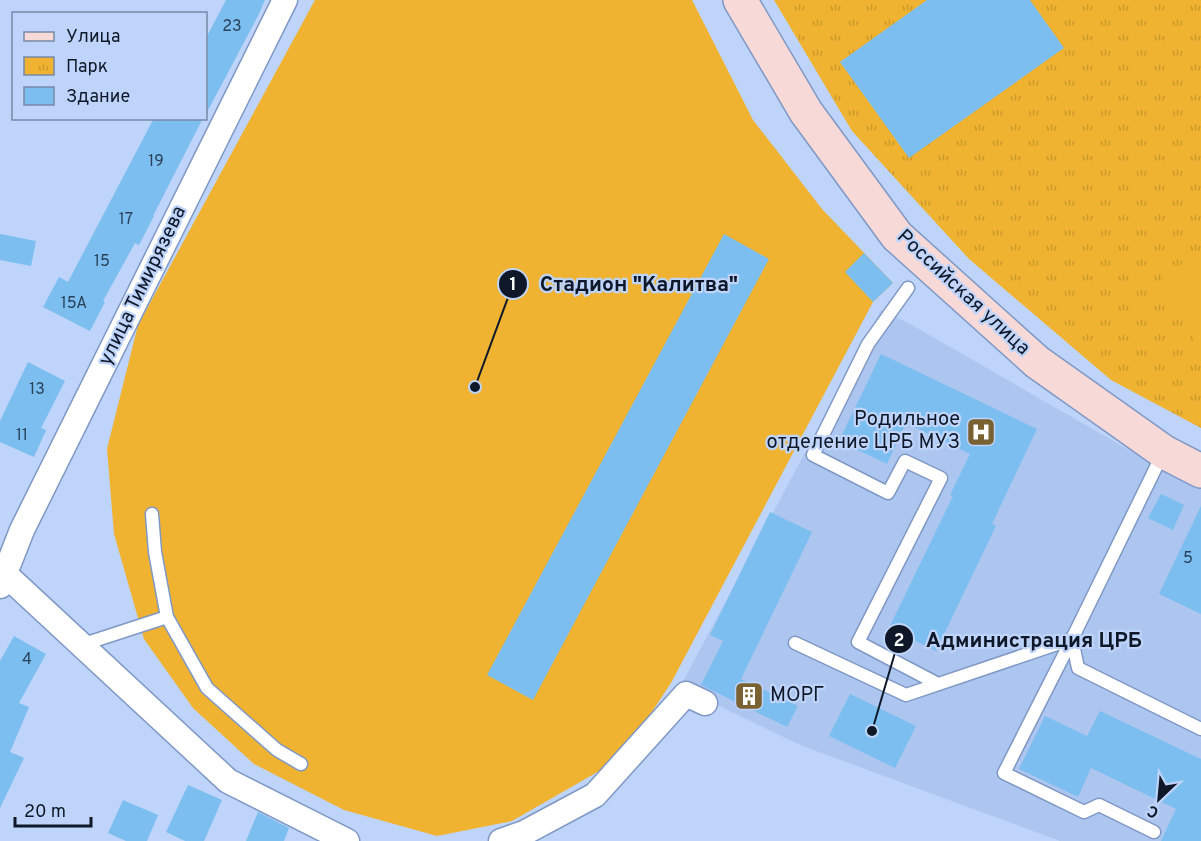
<svg xmlns="http://www.w3.org/2000/svg" width="1201" height="841" font-family="Overpass,sans-serif">
<style>
.built{fill:#adc6f0}
.park{fill:url(#park-tufts)}
.garden{fill:#efb331}
.building{fill:#7bbeef}
.lines{fill:none;stroke-linecap:round;stroke-linejoin:round}
.lane-casing{stroke:#7f98c5;stroke-width:15}
.street-casing{stroke:#7f98c5;stroke-width:27}
.secondary-casing{stroke:#7f98c5;stroke-width:36}
.lane{stroke:#fff;stroke-width:12}
.street{stroke:#fff;stroke-width:24}
.secondary{stroke:#f7d9d8;stroke-width:33}
.labels{text-anchor:middle;dominant-baseline:central;stroke-width:4.5;stroke-linejoin:round;paint-order:stroke}
.number-label{font-size:16px;fill:#29425a}
.street-label{font-size:20px;fill:#0e1828;stroke:#bed4fa}
.poi-label{font-size:20px;fill:#0e1828;stroke:#bed4fa;text-anchor:end}
.leader{fill:none;stroke:#0e1828;stroke-width:2}
.callout-dot{fill:#0e1828;stroke:#bed4fa;stroke-width:2}
.mark-label{font-size:18px;text-anchor:middle;font-weight:bold;fill:#fff}
.callout-label{font-size:21px;text-anchor:middle;font-weight:bold;fill:#0e1828;stroke:#bed4fa;stroke-width:4.5;stroke-linejoin:round;paint-order:stroke}
</style>
<defs>
<pattern id="park-tufts" width="24" height="20" patternUnits="userSpaceOnUse" patternTransform="scale(1.5)"><rect width="24" height="20" fill="#efb331"/><path d="M3 7l-1-3M5 7V3M7 7l1-3M15 17l-1-3M17 17v-4M19 17l1-3" fill="none" stroke="#cc992b"/></pattern>
</defs>
<rect width="100%" height="100%" fill="#bed4fa"/>
<polygon class="built" points="881,310 912,325 1169,473 1201,489 1201,841 1060,841 800,745 680,687"/>
<polygon class="park" points="774,0 1201,0 1201,428 1111,380 969,259 852,131"/>
<g class="garden">
<polygon points="315,0 692,0 753,120 822,209 893,283 873,302 671,683 642,727 608,766 512,821 437,836 344,810 254,764 193,708 144,639 114,534 107,449 138,325"/>
<polygon points="1201,254 1201,352 1161,275"/>
</g>
<g class="building">
<polygon points="226,0 265,0 258,16 206,114 206,38"/>
<polygon points="927,0 1030,0 1064,48 909,158 840,62"/>
<polygon points="154,118 203,118 153,216 154,216 139,245 135,243 103,301 105,302 90,331 43,307 59,277 68,282"/>
<polygon points="0,234 36,241 31,266 0,260"/>
<polygon points="724,234 769,259 533,700 487,675"/>
<polygon points="864,253 893,283 873,302 845,272"/>
<polygon points="881,354 1037,429 992,524 996,526 936,651 889,628 953,496 950,495 970,454 906,423 887,464 839,441"/>
<polygon points="28,362 65,381 41,428 46,430 34,457 0,442 0,421"/>
<polygon points="1161,494 1184,505 1173,530 1148,518"/>
<polygon points="1201,506 1201,614 1159,594"/>
<polygon points="770,512 812,532 741,679 798,706 787,727 701,685 723,641 710,635"/>
<polygon points="14,636 46,654 19,703 29,707 10,752 24,758 0,808 0,661"/>
<polygon points="850,694 916,726 895,768 829,736"/>
<polygon points="1100,711 1201,759 1201,841 1161,841 1176,809 1091,768 1078,797 1019,769 1045,716 1087,736"/>
<polygon points="188,785 222,800 204,841 185,841 166,832"/>
<polygon points="123,800 158,815 147,841 126,841 108,833"/>
<polygon points="258,812 289,828 284,841 246,841"/>
</g>
<g class="lines">
<g class="lane-casing">
<g id="lane">
<polyline points="908,288 868,344 813,455 888,493 905,461 941,478 858,642 938,684"/>
<polyline points="152,514 155,552 167,617"/>
<polyline points="795,643 906,695 1072,639 1163,453"/>
<polyline points="81,645 167,617 207,688 277,750 301,764"/>
<polyline points="1154,832 1099,805 1084,812 1004,773 1072,639 1078,668 1201,729"/>
</g>
</g>
<g class="street-casing">
<g id="street">
<polyline points="5,574 228,781 347,841"/>
<polyline points="0,586 22,530 285,0"/>
<polyline points="501,841 524,833 595,795 686,694 705,703"/>
</g>
</g>
<g class="secondary-casing">
<polyline id="secondary" points="740,0 806,112 897,236 1037,362 1164,452 1201,471"/>
</g>
<use href="#lane" class="lane"/>
<use href="#street" class="street"/>
<use href="#secondary" class="secondary"/>
</g>
<defs>
<g id="hospital-square" transform="scale(1.5)"><rect x="-9" y="-9" width="18" height="18" rx="4" fill="#7a6132" stroke="#bed4fa"/><path d="M-5-5h3v3.5h4V-5h3V5h-3V1.5h-4V5h-3Z" fill="#fff"/></g>
<g id="building-square" transform="scale(1.5)"><rect x="-9" y="-9" width="18" height="18" rx="4" fill="#7a6132" stroke="#bed4fa"/><path d="M-4-6H4V6H1V3H-1V6H-4ZM-2.5-4.3h1.7v1.8h-1.7ZM.8-4.3h1.7v1.8H.8ZM-2.5-1h1.7V.8h-1.7ZM.8-1h1.7V.8H.8Z" fill="#fff"/></g>
</defs>
<g fill-rule="evenodd">
<use href="#hospital-square" x="981" y="432"/>
<use href="#building-square" x="749" y="696"/>
</g>
<g class="labels">
<g class="number-label">
<text x="232" y="27">23</text>
<text x="156" y="162">19</text>
<text x="126" y="220">17</text>
<text x="102" y="262">15</text>
<text x="74" y="304">15А</text>
<text x="37" y="390">13</text>
<text x="22" y="436">11</text>
<text x="1188" y="559">5</text>
<text x="27" y="660">4</text>
</g>
<g class="street-label">
<text transform="translate(143 286) rotate(-64)">улица Тимирязева</text>
<text transform="translate(963 293) rotate(43)">Российская улица</text>
</g>
<g class="poi-label">
<text x="960" y="420">Родильное<tspan x="960" dy="23">отделение ЦРБ МУЗ</tspan></text>
<text x="770" y="696" text-anchor="start">МОРГ</text>
</g>
</g>
<path class="leader" d="M475 387L513 284M872 731L899 639"/>
<g class="callout-dot">
<circle cx="475" cy="387" r="6"/>
<circle cx="872" cy="731" r="6"/>
<circle cx="513" cy="284" r="15"/>
<circle cx="899" cy="639" r="15"/>
</g>
<g class="mark-label">
<text x="513" y="290">1</text>
<text x="899" y="646">2</text>
</g>
<g class="callout-label">
<text x="639" y="291">Стадион "Калитва"</text>
<text x="1034" y="647">Администрация ЦРБ</text>
</g>
<rect x="12" y="12" width="195" height="108" fill="#bed4fa" stroke="#7889a6" stroke-width="1.5"/>
<rect x="24" y="32" width="30" height="9" fill="#f7d9d8" stroke="#7889a6" stroke-width="1.5"/>
<text x="66" y="42" font-size="18" fill="#0e1828">Улица</text>
<rect x="24" y="57" width="30" height="18" fill="url(#park-tufts)" stroke="#7889a6" stroke-width="1.5"/>
<text x="66" y="72" font-size="18" fill="#0e1828">Парк</text>
<rect x="24" y="87" width="30" height="18" fill="#7bbeef" stroke="#7889a6" stroke-width="1.5"/>
<text x="66" y="102" font-size="18" fill="#0e1828">Здание</text>
<g transform="translate(1159 799) rotate(206)" stroke="#bed4fa" stroke-width="4.5" paint-order="stroke">
<path d="M0-4.5L10 22L0 15L-10 22Z" fill="#0e1828"/>
<text y="-9" font-size="16" font-weight="bold" text-anchor="middle" fill="#0e1828">С</text>
</g>
<path d="M15 817v9h76v-9" fill="none" stroke="#0e1828" stroke-width="3"/>
<text x="24" y="817" font-size="18" fill="#0e1828" stroke="#bed4fa" stroke-width="4.5" paint-order="stroke">20 m</text>
</svg>
